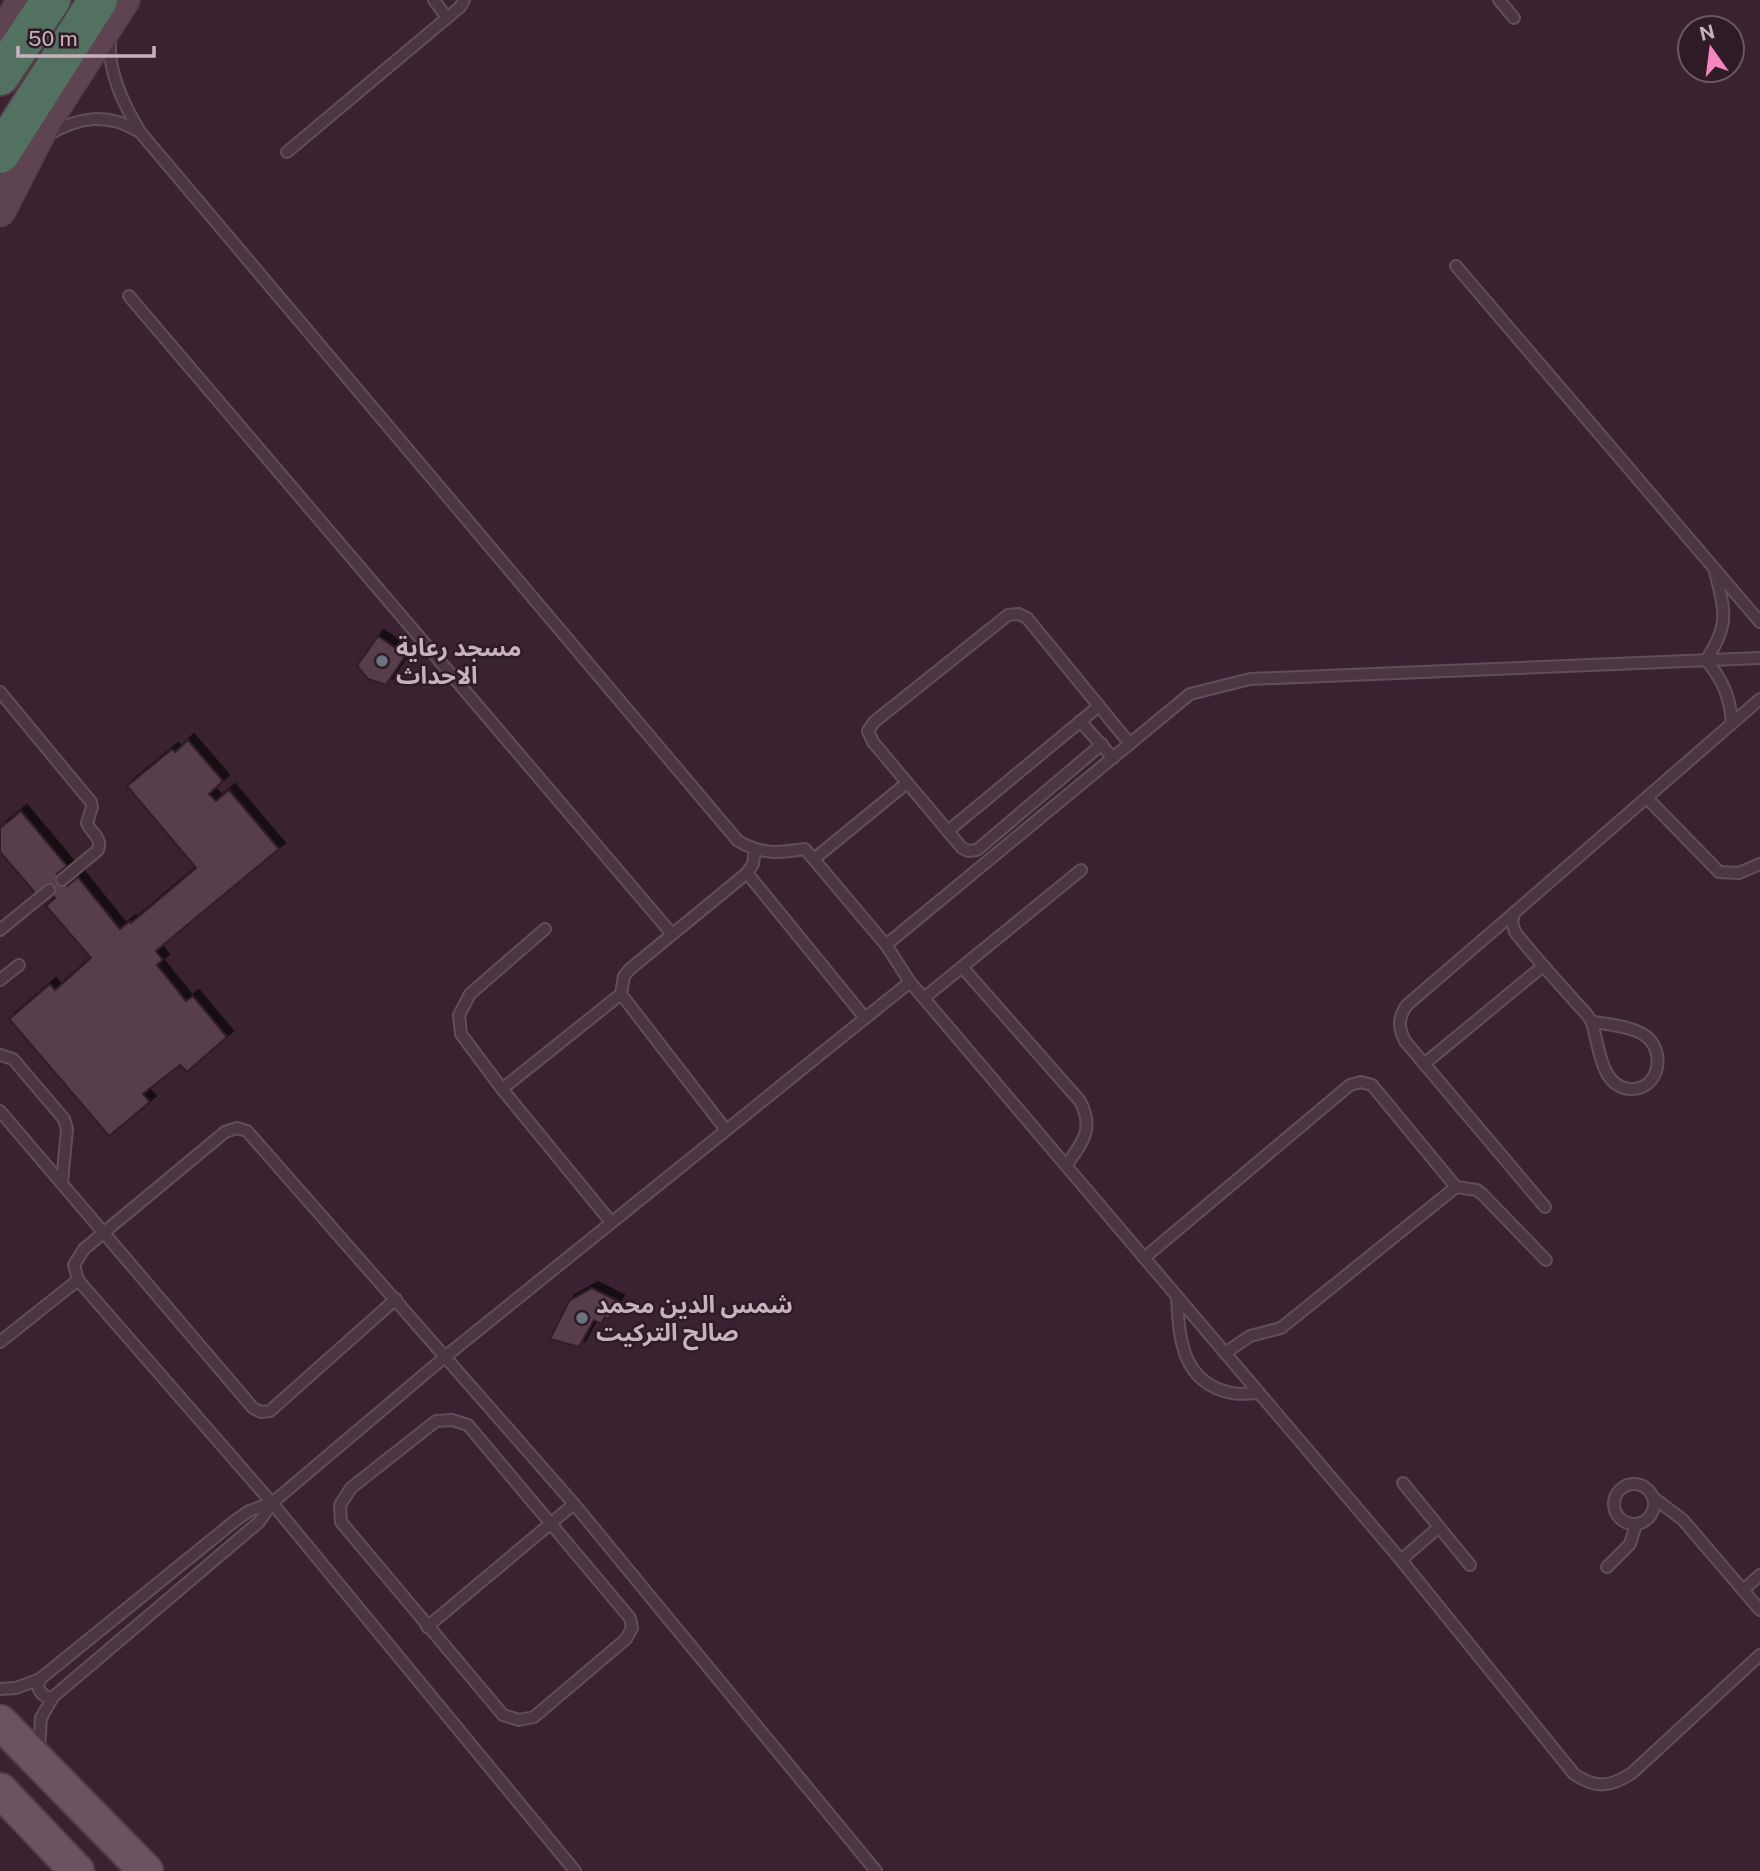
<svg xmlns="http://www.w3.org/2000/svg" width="1760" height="1871" font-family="'Public Sans','Noto Sans Arabic',sans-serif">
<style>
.building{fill:#583c4b;stroke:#311d28;stroke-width:2;filter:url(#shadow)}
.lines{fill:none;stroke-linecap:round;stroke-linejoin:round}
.lane-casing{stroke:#624e59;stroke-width:14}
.secondary-casing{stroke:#533f4a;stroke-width:33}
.primary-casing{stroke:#533f4a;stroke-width:37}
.highway-casing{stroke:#523e49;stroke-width:42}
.lane{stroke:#4b3641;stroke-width:10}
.secondary{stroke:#5e4451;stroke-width:30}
.primary{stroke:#6b5460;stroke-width:33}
.highway{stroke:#537161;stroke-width:38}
.worship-dot{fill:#6b7280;stroke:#2f1b26;stroke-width:2.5}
.labels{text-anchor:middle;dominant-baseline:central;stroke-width:5;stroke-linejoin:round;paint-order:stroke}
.poi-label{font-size:24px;font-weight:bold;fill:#c6b1bc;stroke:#2f1b26;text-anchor:start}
</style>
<defs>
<filter id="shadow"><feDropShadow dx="6" dy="-6" stdDeviation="0" flood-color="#0009"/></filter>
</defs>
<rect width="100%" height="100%" fill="#3a2230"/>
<g class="building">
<polygon points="378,636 406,655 386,685 368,679 357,666"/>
<polygon points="188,740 223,781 209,794 216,801 229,790 279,849 156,951 163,960 157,965 186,1001 193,996 227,1037 187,1072 180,1065 143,1094 150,1102 109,1136 9,1019 50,984 55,990 91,958 46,906 55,898 46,886 36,894 0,852 0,828 21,811 67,866 57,874 67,886 78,877 120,929 130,921 131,923 196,868 127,786 172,749 175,752"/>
<polygon points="592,1288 618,1301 609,1319 605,1317 601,1324 594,1320 579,1347 550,1339 569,1301"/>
</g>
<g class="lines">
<g class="lane-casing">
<g id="lane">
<polyline points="434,0 447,18"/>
<polyline points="1499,0 1514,18"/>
<path d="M110,39C108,73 123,103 140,132L738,841C763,855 778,853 805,849L886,945L910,982L1401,1560L1574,1774C1596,1789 1611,1787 1632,1773L1760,1655"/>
<path d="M48,135C78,117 107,112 138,131"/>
<polyline points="287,152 460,7 464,0"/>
<polyline points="1456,266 1760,622"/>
<polyline points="129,296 672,934"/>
<path d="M1715,572C1725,611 1730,624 1706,660C1723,680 1730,697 1732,723"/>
<path d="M0,692L91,802L92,807L87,823C91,833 103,838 98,850L62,880"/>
<polyline points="1080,721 1113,758"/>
<polyline points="1102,744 977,850 968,851 962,848 873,742 868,731 874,722 1008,615 1019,614 1027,618 1130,744"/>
<polyline points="1647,798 1719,872 1739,873 1760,864"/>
<polyline points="948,831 1099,706"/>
<polyline points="814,859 907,783"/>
<polyline points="747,873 865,1018"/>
<path d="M1514,913L1407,1005C1398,1017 1398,1027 1405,1041L1545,1207"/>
<polyline points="545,929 470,994 459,1015 461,1034 502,1089 611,1222"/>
<polyline points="0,930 49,890"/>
<polyline points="886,945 1190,694 1250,679 1760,658"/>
<path d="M962,967L1080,1101C1095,1130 1082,1142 1066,1166"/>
<polyline points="0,980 19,965"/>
<polyline points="621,994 726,1130"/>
<polyline points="924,998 1081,870"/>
<path d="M1591,1021C1608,1025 1635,1026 1648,1038C1666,1055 1658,1090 1630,1089C1600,1087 1599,1044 1592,1023C1589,1014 1578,1006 1572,998C1553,977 1533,955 1515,932L1512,922L1514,913L1760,699"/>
<polyline points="0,1055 13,1059 64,1119 67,1129 62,1182"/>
<polyline points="1424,1064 1543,966"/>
<polyline points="502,1089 621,994 624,976 630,969 747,873 753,864 755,850"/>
<polyline points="0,1111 253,1408 261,1412 270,1411 396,1299"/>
<polyline points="1456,1187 1477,1190 1483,1195 1546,1260"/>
<polyline points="1144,1258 1350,1085 1361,1082 1372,1085 1456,1187 1281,1328 1250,1336 1225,1353"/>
<path d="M1177,1297C1179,1337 1181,1383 1232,1393C1240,1395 1250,1393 1259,1393"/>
<polyline points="0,1342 78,1280"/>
<polygon points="452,1420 468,1425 630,1618 632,1628 626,1639 534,1717 519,1720 503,1715 341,1522 340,1505 351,1488 436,1421"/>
<polyline points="1403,1483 1470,1565"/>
<circle cx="1634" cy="1504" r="20"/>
<polyline points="1654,1498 1683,1520 1760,1610"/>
<polyline points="1401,1560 1439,1527"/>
<polyline points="1607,1567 1630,1544 1636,1524"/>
<polyline points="1743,1590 1760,1575"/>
<polyline points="427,1627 574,1504"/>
<path d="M40,1679L38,1686C40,1694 45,1698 53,1697"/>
<polyline points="0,1689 16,1688 40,1679 236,1520 249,1511 272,1503"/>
<polyline points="39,1749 41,1718 53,1697 259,1522 272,1503 446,1356 910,982"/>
<polyline points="575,1871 272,1503 78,1280 74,1265 84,1249 225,1132 237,1128 247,1131 574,1504 876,1871"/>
</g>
</g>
<g class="secondary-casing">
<g id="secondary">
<polyline points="0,38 23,0"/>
<polyline points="0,211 45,123 124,0"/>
</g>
</g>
<g class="primary-casing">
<g id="primary">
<polyline points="0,1722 146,1871"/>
<polyline points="0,1790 77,1871"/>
</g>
</g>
<g class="highway-casing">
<g id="highway">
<polyline points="0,76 51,0"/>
<polyline points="0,154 98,0"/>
</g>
</g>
<use href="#lane" class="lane"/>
<use href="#secondary" class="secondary"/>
<use href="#primary" class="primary"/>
<use href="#highway" class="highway"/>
</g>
<g class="worship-dot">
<circle cx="382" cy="661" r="7"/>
<circle cx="582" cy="1318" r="7"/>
</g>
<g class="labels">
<g class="poi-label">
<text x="396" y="647">مسجد رعاية<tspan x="396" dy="28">الاحداث</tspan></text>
<text x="596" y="1304">شمس الدين محمد<tspan x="596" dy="28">صالح التركيت</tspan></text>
</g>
</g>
<g transform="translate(1711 49) rotate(346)"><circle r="33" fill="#2f1b26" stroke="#6b5762" stroke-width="2"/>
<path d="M0-5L12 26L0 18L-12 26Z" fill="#f686bf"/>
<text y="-10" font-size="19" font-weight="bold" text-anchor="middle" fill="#c6b1bc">N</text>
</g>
<path d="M18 46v10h136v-10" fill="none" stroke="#c6b1bc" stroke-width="3.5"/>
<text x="28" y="46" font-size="21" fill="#c6b1bc" stroke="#2f1b26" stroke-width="5" paint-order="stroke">50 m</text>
</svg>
